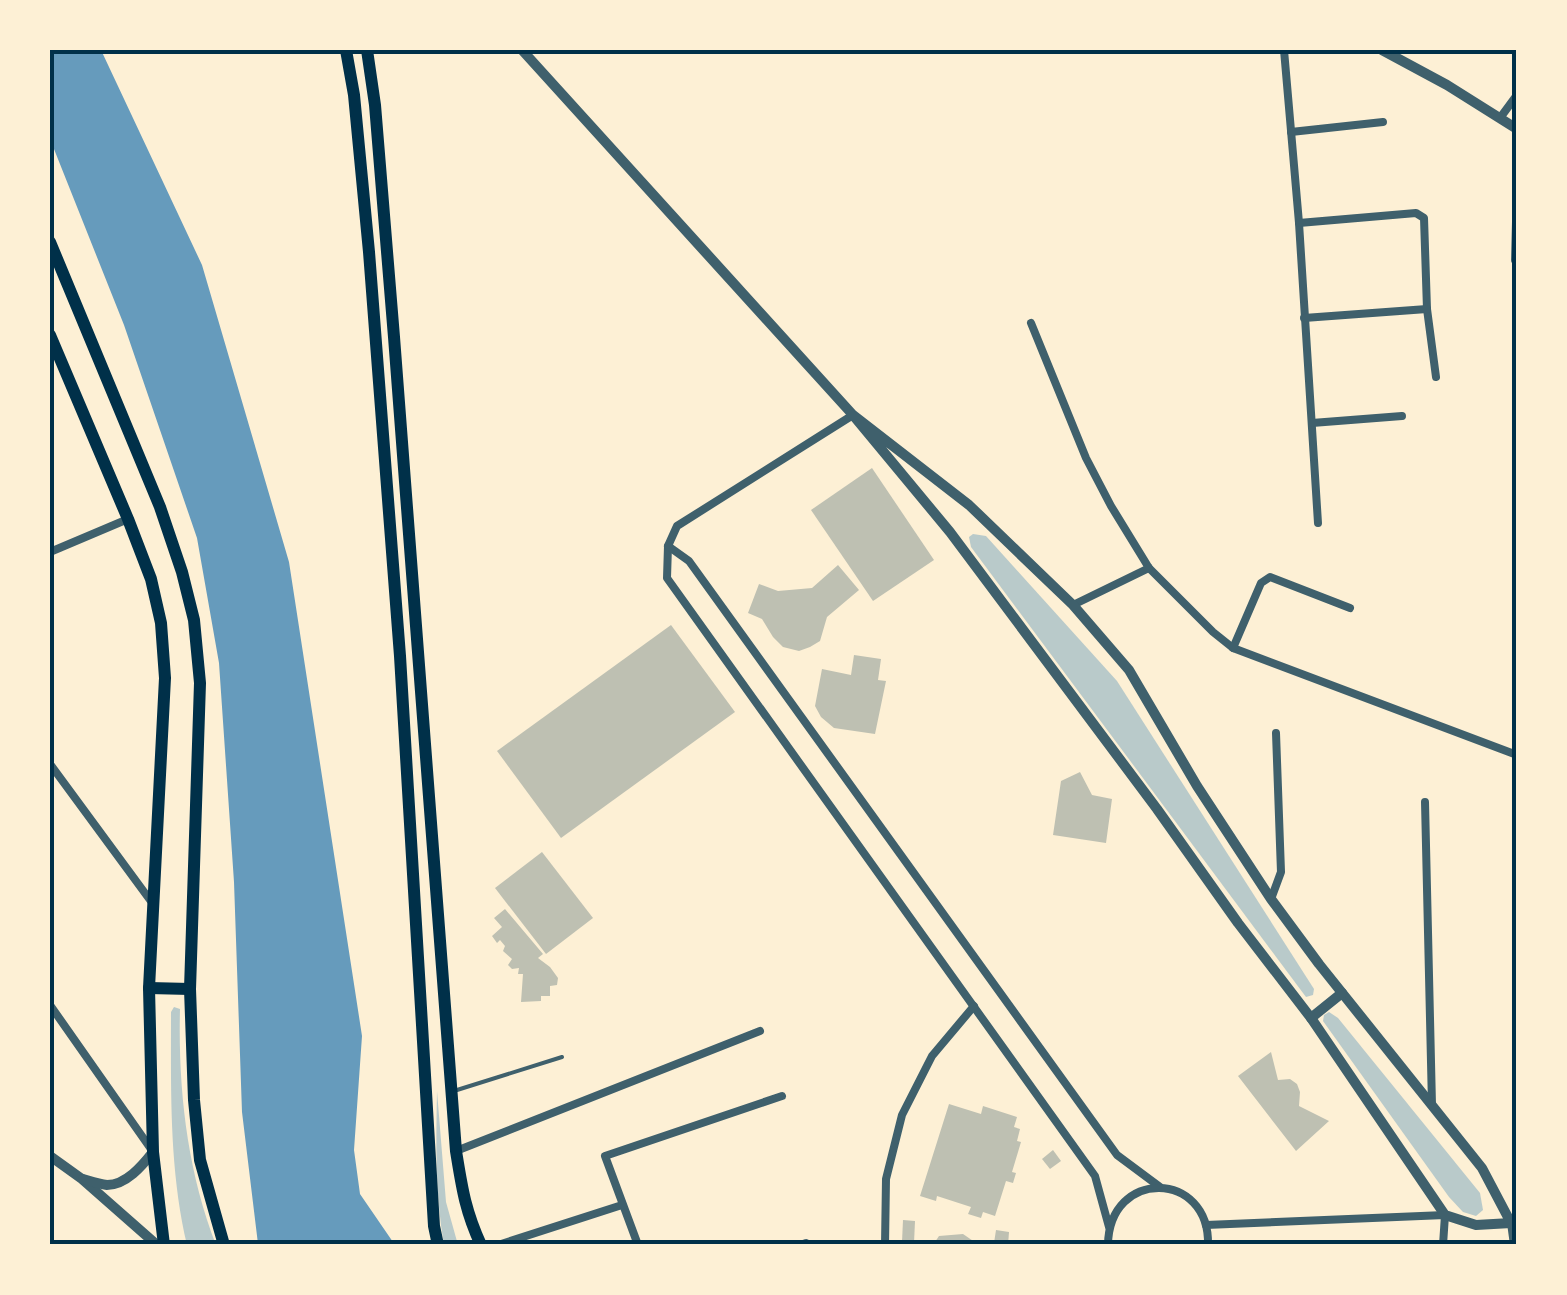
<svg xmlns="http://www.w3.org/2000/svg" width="1567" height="1295" font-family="'PT Sans',sans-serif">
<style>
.green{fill:#b9caca}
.water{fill:#669bbc}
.building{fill:#bec0b2}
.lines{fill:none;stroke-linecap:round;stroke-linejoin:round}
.service{stroke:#3f606c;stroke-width:4}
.minor{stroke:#3f606c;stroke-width:8}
.tertiary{stroke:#3f606c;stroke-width:10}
.primary{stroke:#003049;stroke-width:12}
.neatline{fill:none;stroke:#003049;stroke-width:4}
</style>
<rect width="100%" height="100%" fill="#fdf0d5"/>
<g class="green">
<polygon points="973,534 986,536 1117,681 1314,989 1313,995 1306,997 1300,989 971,547 969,537"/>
<path d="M174,1007L180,1009C178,1089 187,1170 216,1245H187C169,1169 171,1090 171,1012Z"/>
<polygon points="1329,1012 1338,1018 1480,1193 1483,1210 1476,1216 1463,1212 1449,1197 1323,1021 1324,1015"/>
<path d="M437,1091L446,1202L458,1245H444C435,1193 436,1143 437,1091Z"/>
</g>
<polygon class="water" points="50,50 101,50 202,265 289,562 362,1036 354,1150 360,1194 395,1245 258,1244 242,1112 234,882 219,663 197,538 124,325 50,139"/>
<g class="building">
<polygon points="872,468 934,560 873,601 811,510"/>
<polygon points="838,565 859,590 827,617 820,641 810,647 799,651 783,647 773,637 762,619 748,613 759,584 778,591 812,588"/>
<polygon points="671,625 735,712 561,838 497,751"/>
<polygon points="854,655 881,659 878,680 886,681 875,734 834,728 821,717 815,706 822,669 851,675"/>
<polygon points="1080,772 1092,795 1112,799 1106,843 1053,835 1061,781"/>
<polygon points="542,852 593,918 546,954 495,888"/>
<polygon points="505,909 543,954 538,958 550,967 558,978 557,985 550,986 550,996 541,996 541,1001 521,1002 523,974 518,974 519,968 512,969 508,965 512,959 503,951 505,946 500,940 497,943 492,936 502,927 494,918"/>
<polygon points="1271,1052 1278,1080 1290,1079 1297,1084 1300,1092 1299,1106 1329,1121 1296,1151 1238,1076"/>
<polygon points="949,1104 981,1114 983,1106 1017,1117 1014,1127 1020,1129 1017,1141 1021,1142 1012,1172 1016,1173 1013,1183 1006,1181 995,1216 983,1212 981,1218 968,1214 971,1207 937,1196 936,1201 920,1196"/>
<polygon points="1053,1150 1061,1161 1050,1169 1042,1159"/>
<polygon points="903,1220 915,1221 914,1243 902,1242"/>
<polygon points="996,1230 1009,1232 1008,1245 994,1243"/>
<polygon points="963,1234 979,1245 933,1245 939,1236"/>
</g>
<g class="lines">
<polyline class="service" points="457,1090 562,1057"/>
<g class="minor">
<polyline points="1284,50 1299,223 1318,523"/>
<polyline points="1500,118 1517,95"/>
<polyline points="1291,132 1383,122"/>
<polyline points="1299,223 1416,213 1424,218 1427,309 1436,377"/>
<polyline points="1515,260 1517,184"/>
<polyline points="1304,318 1427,309"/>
<polyline points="1031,323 1086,458 1111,506 1149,568 1213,632 1233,648 1517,755"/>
<polyline points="853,415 677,526 668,546 667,578 1095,1176 1109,1227"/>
<polyline points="1312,423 1402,416"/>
<polyline points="668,546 689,561 1117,1155 1160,1187"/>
<polyline points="50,552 128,519"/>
<polyline points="1073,605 1149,568"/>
<polyline points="1233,648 1261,583 1270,577 1350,608"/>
<polyline points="50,764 153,904"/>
<polyline points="1425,802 1432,1105"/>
<polyline points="1271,899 1281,872 1276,733"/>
<polyline points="50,1005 151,1149"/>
<polyline points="456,1151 760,1031"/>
<polyline points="1206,1225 1445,1215 1443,1245"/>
<polyline points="498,1245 622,1205"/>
<polyline points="638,1245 605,1156 782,1096"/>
<polyline points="800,1245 806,1243"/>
<polyline points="885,1245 886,1179 902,1115 932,1056 974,1006"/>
<path d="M1108,1245C1109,1168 1210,1170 1208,1245"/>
<polyline points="1514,1245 1511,1223 1517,1222"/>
</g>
<g class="tertiary">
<polyline points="522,50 853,415 969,505 1073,605 1129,670 1197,786 1271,899 1319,964 1482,1168 1511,1223 1476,1225 1445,1215 1311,1018 1238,923 1157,809 950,532 853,415"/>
<polyline points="1382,50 1447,85 1517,129"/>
<polyline points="1311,1018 1342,993"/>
<polyline points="50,1156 82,1179 157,1245"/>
<path d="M83,1179C90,1181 99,1184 107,1185C126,1185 142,1166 153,1152"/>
</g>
<g class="primary">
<polyline points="346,50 354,95 369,252 400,656 434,1226 438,1245"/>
<path d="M367,50L375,105L394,337L456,1151C462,1188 465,1210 481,1245"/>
<polyline points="50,242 160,507 182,572 194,620 200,683 190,989 194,1100 200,1160 224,1245"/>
<polyline points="50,335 128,519 151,579 161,623 165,678 149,988 153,1152 164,1245"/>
<polyline points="149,988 190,989"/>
</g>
</g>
<rect width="1567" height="1295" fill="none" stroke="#fdf0d5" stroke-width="105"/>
<rect x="52" y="52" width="1462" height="1190" class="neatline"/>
</svg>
